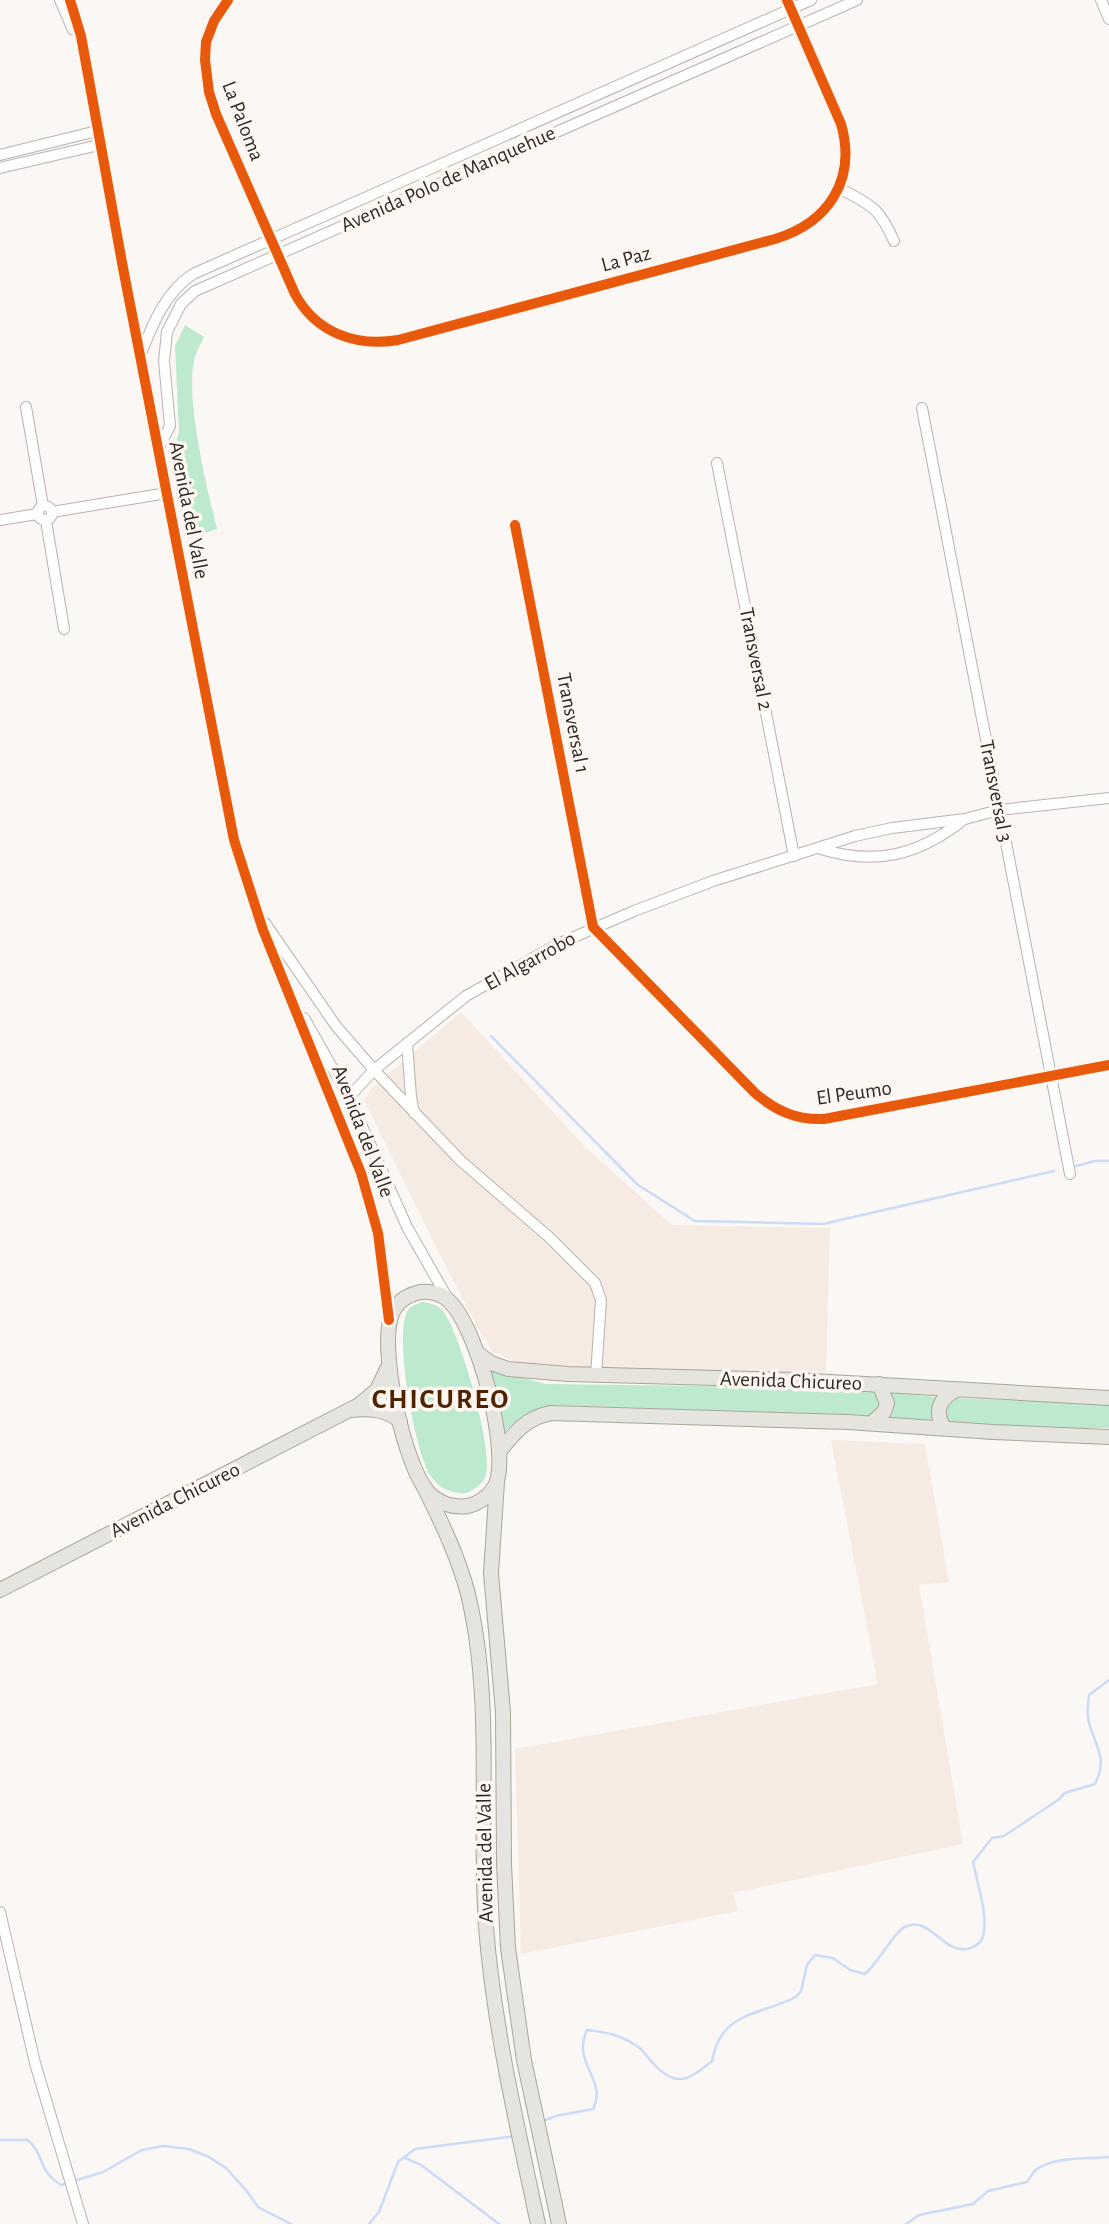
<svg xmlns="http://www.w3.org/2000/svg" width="1109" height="2224" font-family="'Alegreya Sans',sans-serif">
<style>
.built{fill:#f5ebe3}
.green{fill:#bde9cf}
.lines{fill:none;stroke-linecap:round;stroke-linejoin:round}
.stream{stroke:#cbdbf8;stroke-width:2.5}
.minor-casing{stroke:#b6b3b0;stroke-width:12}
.major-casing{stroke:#a9a699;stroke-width:16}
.minor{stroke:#fefefd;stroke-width:10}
.major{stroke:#e6e4de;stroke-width:14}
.cycleway-casing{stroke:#fef7f1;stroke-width:15}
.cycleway{stroke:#e8590c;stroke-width:10}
.labels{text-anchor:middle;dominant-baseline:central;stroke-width:7;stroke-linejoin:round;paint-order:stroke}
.street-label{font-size:21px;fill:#2d2a27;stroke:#fef7f1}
.district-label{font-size:28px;font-weight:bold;letter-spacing:2px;fill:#502300;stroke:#fef7f1}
</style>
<rect width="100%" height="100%" fill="#fbf7f4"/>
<g class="built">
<polygon points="461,1012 586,1148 672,1225 830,1228 826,1372 582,1369 517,1362 493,1352 482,1335 435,1245 364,1100 372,1088"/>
<polygon points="831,1440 925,1444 949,1582 919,1585 963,1844 733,1893 738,1911 521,1954 515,1749 878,1684"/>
</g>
<g class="green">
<path d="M185,325L204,337C201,343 197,350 195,357C184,397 207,487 217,529L188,539L171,456L179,432L175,346Z"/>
<path d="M422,1302C430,1303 436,1304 442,1310C459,1328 494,1451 486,1475C483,1484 475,1489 467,1493C453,1494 442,1490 433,1479C415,1459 393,1332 408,1310C412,1305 417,1304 422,1302Z"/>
<path d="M489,1368L545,1384L805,1387L878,1392L882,1400L874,1416L556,1405C536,1408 519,1416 505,1431Z"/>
<polygon points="890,1393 938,1397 933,1403 935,1421 886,1417"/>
<polygon points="953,1398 1109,1404 1109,1428 1034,1428 949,1422 942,1415 944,1406"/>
</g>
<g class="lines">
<g class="stream">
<polyline points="491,1036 638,1185 695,1221 823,1224 1054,1171"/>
<polyline points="1076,1166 1095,1161 1109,1161"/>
<path d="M543,2121L556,2116L593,2109C608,2080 571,2063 587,2030C605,2032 622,2035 638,2047C644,2051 648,2058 653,2063C676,2089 689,2080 712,2061C721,2011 758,2016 796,1997L801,1991L807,1965L815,1955L833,1958L850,1970L865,1974C878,1963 893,1934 903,1928C922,1916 936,1938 951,1946C964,1953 982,1948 984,1932C987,1912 977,1882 973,1862L992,1838L1004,1836L1058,1800L1065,1793L1095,1784C1108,1758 1096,1748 1089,1723C1086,1714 1088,1704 1089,1695L1109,1680"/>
<path d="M0,2140H28C45,2155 37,2170 61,2185L68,2183"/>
<polyline points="405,2158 421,2165 499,2224"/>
<polyline points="74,2181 103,2172 142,2150 163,2146 189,2149 209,2157 226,2168 246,2190 258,2207 291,2224"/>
<polyline points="369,2224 379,2212 398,2162 415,2149 516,2136"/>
<path d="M906,2224L919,2215L973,2204L988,2191L1027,2182C1030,2178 1033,2172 1037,2169C1056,2156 1087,2159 1109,2157"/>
</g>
<g class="minor-casing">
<g id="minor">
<polyline points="60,0 73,30"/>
<polyline points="70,0 81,36 123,268 234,840 263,930 361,1173 378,1233 389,1318"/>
<path d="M228,0L214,21L206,42L205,60L209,92L216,114L295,294C316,333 356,347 398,340L775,239C828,223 857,180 841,124L787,0"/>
<polyline points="1101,0 1109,19"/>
<polyline points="0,155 97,131"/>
<polyline points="0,168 99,145"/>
<path d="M839,188C872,206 878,206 894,241"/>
<path d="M140,356C152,326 165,292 193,274L811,0"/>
<polyline points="26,407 43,506"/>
<polyline points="922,408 1070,1174"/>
<polyline points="158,449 170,426 164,361 167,332 181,304 195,291 857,0"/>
<polyline points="717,463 794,856"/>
<circle cx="45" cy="513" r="7"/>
<polyline points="52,512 167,493"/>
<polyline points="0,520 37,514"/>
<polyline points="46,521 64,629"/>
<path d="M515,525L593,927L755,1093C776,1111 796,1120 824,1119L1109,1065"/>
<path d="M821,849C876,866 918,855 962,821"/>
<polyline points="265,923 336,1026 374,1070 461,1161 549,1237 595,1283 601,1300 596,1376"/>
<polyline points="304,1018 349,1097 407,1227 448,1299"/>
<polyline points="407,1043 411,1097 414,1113"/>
<polyline points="349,1097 374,1070 466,996 558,944 634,911 713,881 855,836 892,828 965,819 999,810 1109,798"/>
<polyline points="0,1912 35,2063 83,2224"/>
</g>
</g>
<g class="major-casing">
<g id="major">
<path d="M420,1292C431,1291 441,1293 449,1301C477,1327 510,1448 496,1484C491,1495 480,1503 468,1506C454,1508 439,1504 429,1493C404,1467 378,1347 392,1314C397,1301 407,1295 420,1292Z"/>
<polyline points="477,1353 491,1363 508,1369 568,1374 796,1380 1109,1398"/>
<path d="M351,1410C369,1408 386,1409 400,1421"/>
<polyline points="872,1423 884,1412 887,1403 879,1384"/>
<path d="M944,1428C934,1411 939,1399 956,1390"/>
<path d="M499,1452C514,1433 527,1417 551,1413L848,1422L993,1432L1109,1437"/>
<polyline points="497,1482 491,1573 503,1712 504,1864 508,1948 524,2060 559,2224"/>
<path d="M424,1487C441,1521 458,1556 468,1594C494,1703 478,1817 486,1927C494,2028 517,2125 538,2224"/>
<polyline points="0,1590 359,1405 377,1390 388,1367"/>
</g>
</g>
<use href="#minor" class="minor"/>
<use href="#major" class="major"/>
<g class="cycleway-casing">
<g id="cycleway">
<polyline points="70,0 81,36 123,268 234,840 263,930 361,1173 378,1233 389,1320"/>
<path d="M228,0L214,21L206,42L205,60L209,92L216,114L295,294C316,333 356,347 398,340L775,239C828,223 857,180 841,124L787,0"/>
<path d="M515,525L593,927L755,1093C776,1111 796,1120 824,1119L1109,1065"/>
</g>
</g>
<use href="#cycleway" class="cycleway"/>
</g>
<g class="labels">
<g class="street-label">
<text transform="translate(243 121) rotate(69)">La Paloma</text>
<text transform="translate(448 179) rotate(-24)">Avenida Polo de Manquehue</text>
<text transform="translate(626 259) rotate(-15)">La Paz</text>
<text transform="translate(189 510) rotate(79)">Avenida del Valle</text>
<text transform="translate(756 659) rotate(79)">Transversal 2</text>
<text transform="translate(573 723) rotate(79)">Transversal 1</text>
<text transform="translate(996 791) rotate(79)">Transversal 3</text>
<text transform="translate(530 961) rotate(-29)">El Algarrobo</text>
<text transform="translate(854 1093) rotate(-8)">El Peumo</text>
<text transform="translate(363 1131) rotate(69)">Avenida del Valle</text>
<text transform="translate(791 1381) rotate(2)">Avenida Chicureo</text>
<text transform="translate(175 1500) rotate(-27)">Avenida Chicureo</text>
<text transform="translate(485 1853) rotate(-91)">Avenida del Valle</text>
</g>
<g class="district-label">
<text x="441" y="1400">CHICUREO</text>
</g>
</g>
</svg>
